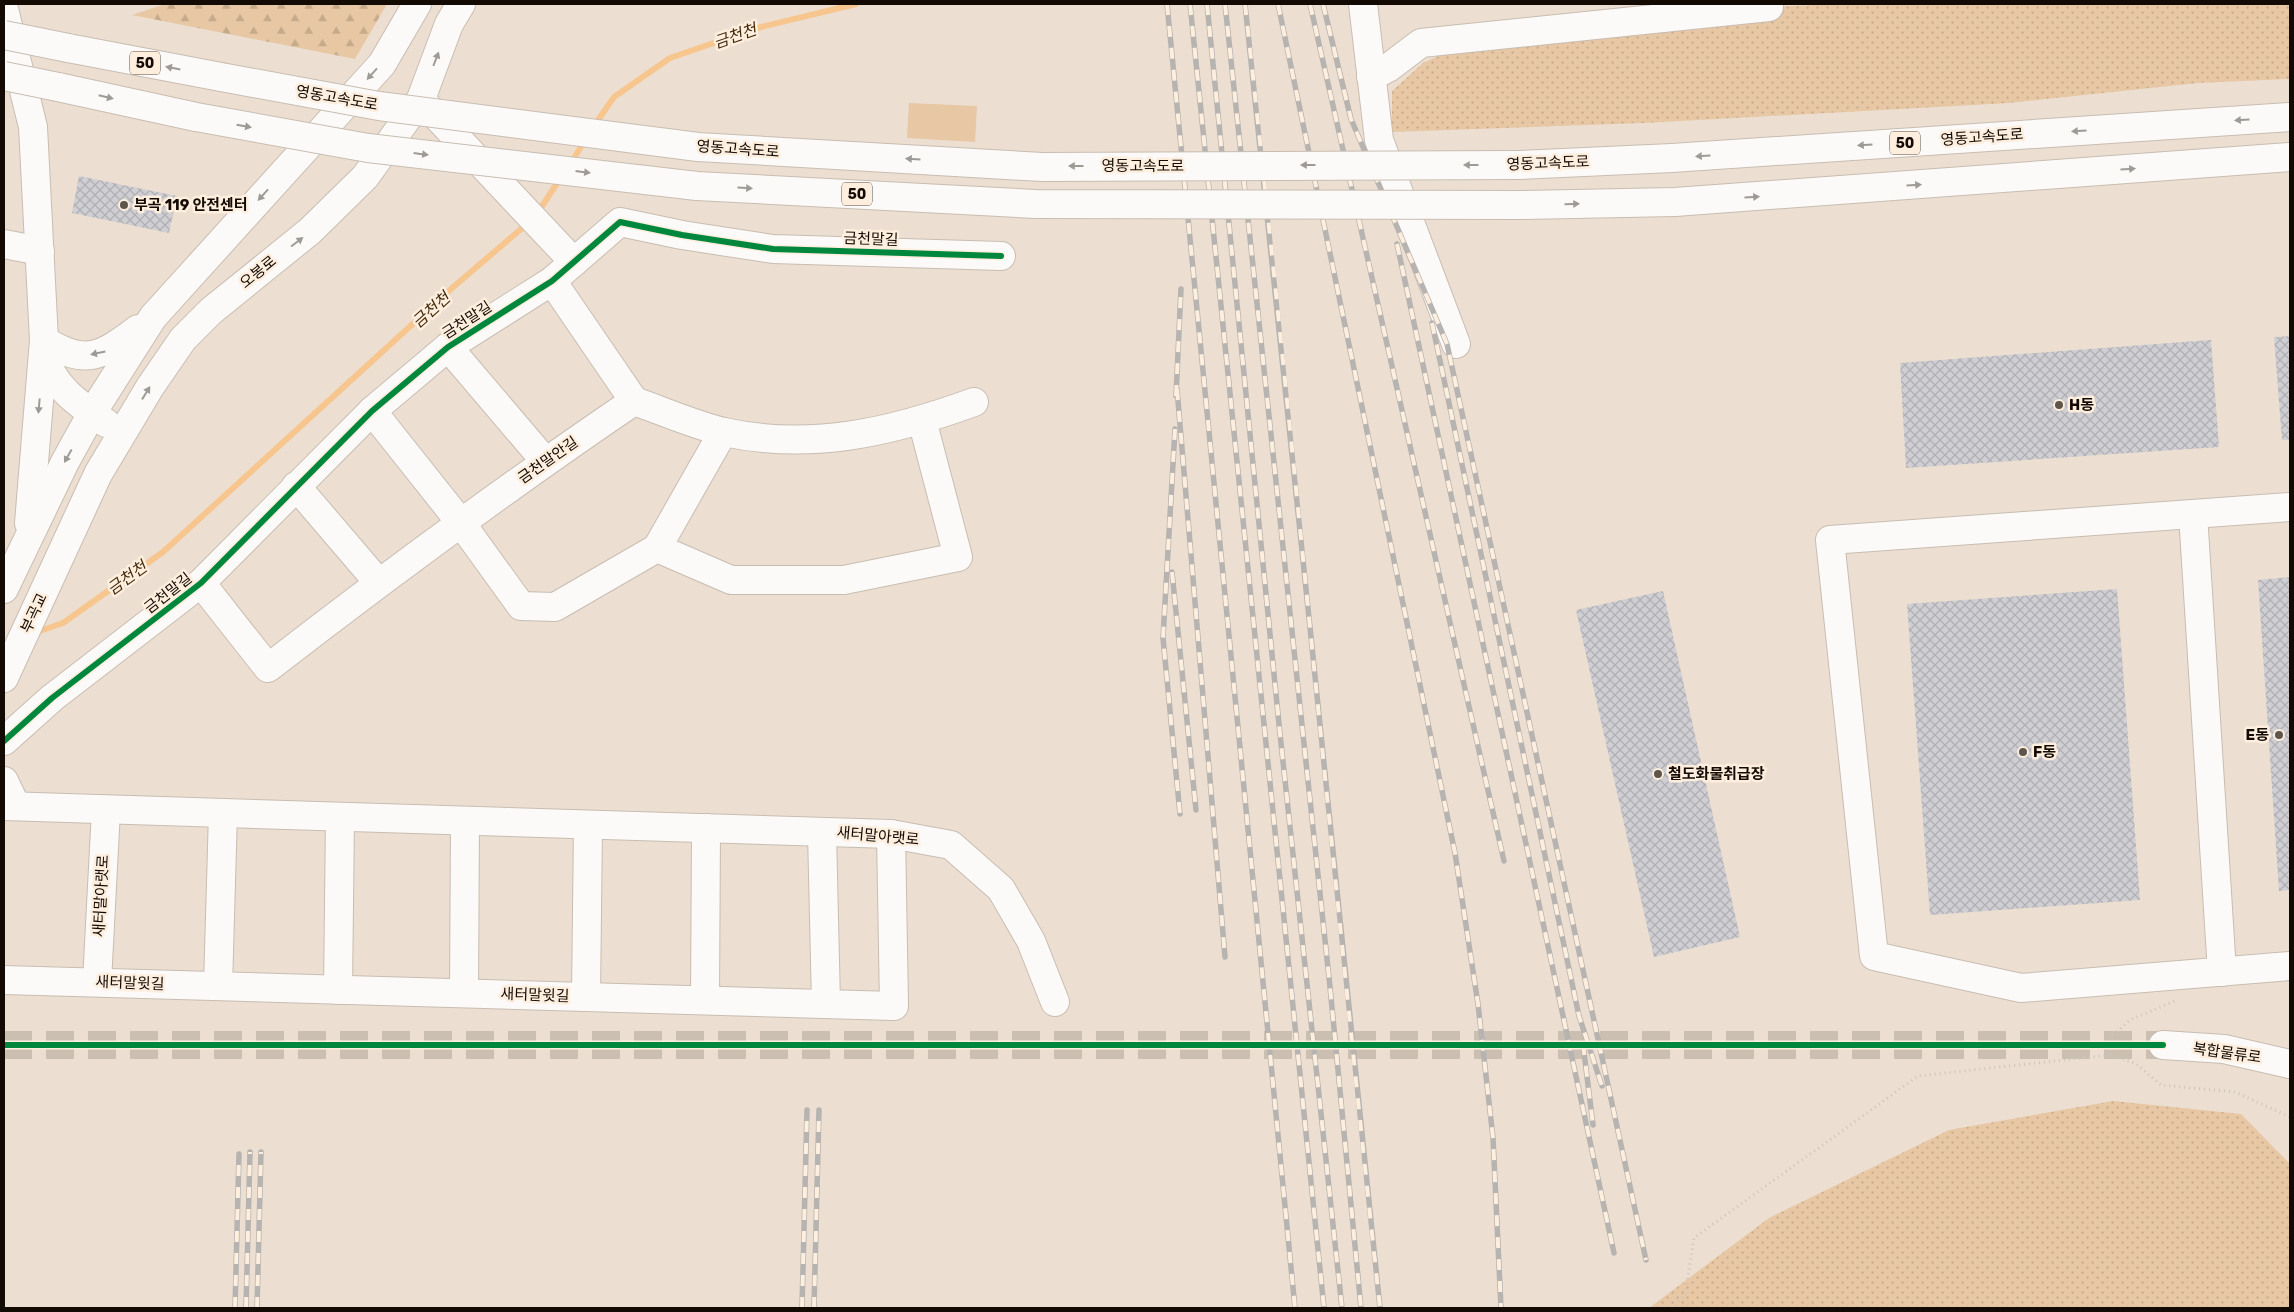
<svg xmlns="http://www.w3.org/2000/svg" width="2294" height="1312" font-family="Rubik,'Noto Sans KR',sans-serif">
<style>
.grass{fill:url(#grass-dots)}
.forest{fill:url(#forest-firs)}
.garden{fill:#e7c7a4}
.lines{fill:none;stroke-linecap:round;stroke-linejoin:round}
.stream{stroke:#f7c68f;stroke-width:6}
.building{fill:url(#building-cross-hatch)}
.minor-tunnel{stroke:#cbbfb2;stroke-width:28;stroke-dasharray:28 14;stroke-linecap:butt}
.minor-casing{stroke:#c8bdb2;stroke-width:30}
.major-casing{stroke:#c8bdb2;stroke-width:30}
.highway-casing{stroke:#c8bdb2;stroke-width:30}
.path{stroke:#cac5c0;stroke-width:3;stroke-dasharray:1 4;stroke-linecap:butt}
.minor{stroke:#fcfaf8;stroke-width:28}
.major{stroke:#fcfaf8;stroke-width:28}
.highway{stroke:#fcfaf8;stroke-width:28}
.rail-casing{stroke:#b6b3b0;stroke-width:5.5}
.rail{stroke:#fdeede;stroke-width:4;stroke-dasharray:11;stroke-linecap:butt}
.highway-bridge-casing{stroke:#c8bdb2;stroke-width:30;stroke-linecap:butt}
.highway-bridge{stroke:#fcfaf8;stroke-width:28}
.cycleway-casing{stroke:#fdeede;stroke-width:9}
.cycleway{stroke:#00873e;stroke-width:6}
.oneway{fill:#9e9a96}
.poi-dot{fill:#5e554b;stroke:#fdeede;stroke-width:2}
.labels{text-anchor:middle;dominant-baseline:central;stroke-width:5;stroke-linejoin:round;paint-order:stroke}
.shield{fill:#fdeede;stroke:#584e45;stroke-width:1}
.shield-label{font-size:14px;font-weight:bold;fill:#120a03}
.street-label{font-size:15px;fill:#120a03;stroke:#fdeede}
.poi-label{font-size:15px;font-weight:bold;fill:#120a03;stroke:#fdeede;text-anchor:start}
.water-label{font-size:16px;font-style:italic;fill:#43290a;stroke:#fdeede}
</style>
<defs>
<pattern id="grass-dots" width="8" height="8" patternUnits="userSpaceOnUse" patternTransform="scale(1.25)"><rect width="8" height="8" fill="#e7c7a4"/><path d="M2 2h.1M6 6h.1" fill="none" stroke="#c5aa8c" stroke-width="1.8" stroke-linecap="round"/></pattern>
<pattern id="forest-firs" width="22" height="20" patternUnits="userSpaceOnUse" patternTransform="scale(1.25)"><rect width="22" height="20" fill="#e7c7a4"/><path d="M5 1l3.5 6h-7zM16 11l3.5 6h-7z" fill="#c5aa8c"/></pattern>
<pattern id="building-cross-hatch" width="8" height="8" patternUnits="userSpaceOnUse" patternTransform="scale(1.25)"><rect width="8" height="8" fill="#ceced3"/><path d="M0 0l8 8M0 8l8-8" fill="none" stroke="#b0b0b4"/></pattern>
</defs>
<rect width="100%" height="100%" fill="#ecdfd1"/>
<g class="grass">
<polygon points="1840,4 2290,4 2290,79 2198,83 2009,103 1644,123 1392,132 1392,91 1423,63 1456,48 1769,7"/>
<polygon points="2113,1101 2241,1114 2290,1164 2290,1308 1649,1308 1769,1218 1949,1130"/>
</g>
<polygon class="forest" points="165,4 387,4 355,59 132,15"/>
<polygon class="garden" points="909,103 977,106 975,142 907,138"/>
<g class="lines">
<g class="stream">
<polyline points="594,126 614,97 670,58 757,28 856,4"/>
<polyline points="570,164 586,139"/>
<polyline points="537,214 561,177"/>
<polyline points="34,633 63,623 163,552 451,289 528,223"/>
</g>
</g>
<g class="building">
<polygon points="79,176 177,196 169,233 72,213"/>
<polygon points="2290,336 2290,440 2282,440 2274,337"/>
<polygon points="2211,340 2219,447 1906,468 1900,363"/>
<polygon points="2290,577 2290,890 2279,891 2258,580"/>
<polygon points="2117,589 2140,900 1930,915 1907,604"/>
<polygon points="1663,591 1740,937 1654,957 1576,610"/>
</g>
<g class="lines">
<polyline class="minor-tunnel" points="4,1045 2163,1045"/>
<g class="minor-casing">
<g id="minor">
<polyline points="1363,4 1379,140 1456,344"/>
<path d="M4,9L33,127L44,340C46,348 46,359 49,367C59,392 85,408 106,423"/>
<polyline points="1371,77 1388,68 1421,43 1769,7"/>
<polyline points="424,103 574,262"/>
<polyline points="4,244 40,251"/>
<polyline points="552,281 634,401"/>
<polyline points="448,347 545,461"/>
<polyline points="372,411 461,523 521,606 555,607 657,548 723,432"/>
<polyline points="296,486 378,582"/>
<polyline points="2290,507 1830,540 1874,956 2021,988 2290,966"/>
<polyline points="2193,514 2222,972"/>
<path d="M29,523L44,340C86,367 102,356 138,329"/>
<polyline points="657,548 731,580 844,580 958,557 922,420"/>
<path d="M201,583L268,668C388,575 509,486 634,401C663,411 694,425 724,432C811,451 892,432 974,402"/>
<polyline points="4,589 65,462 92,413 153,317 382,64 417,4"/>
<polyline points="4,678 98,474 150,387 183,339 211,311 310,231 365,177 421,99 449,24 461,4"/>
<polyline points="4,741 52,698 201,583 372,411 448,347 552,281 620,222 682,235 773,249 1001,256"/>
<polyline points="4,781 16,806"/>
<polyline points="4,806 891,834 951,845 1001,889 1031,941 1055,1002"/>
<polyline points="822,832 826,1004"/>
<polyline points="4,980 894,1006 891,834"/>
<polyline points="97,982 106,810"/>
<polyline points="218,986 223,813"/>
<polyline points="338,990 340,817"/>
<polyline points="464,993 465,821"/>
<polyline points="586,997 588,825"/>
<polyline points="705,1000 706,828"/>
</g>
</g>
<g class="major-casing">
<polyline id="major" points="2163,1045 2224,1049 2290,1064"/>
</g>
<g class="highway-casing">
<g id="highway">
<polyline points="68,48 221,77"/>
<polyline points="58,87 196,117"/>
<polyline points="1519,165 1672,158 2290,117"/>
<polyline points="1523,205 1675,202 2290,157"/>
</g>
</g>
<g class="path">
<polyline points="2110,1055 2113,1035 2130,1020 2177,1000"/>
<polyline points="1671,1308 1685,1295 1694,1238 1918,1076 2110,1055 2135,1063 2161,1085 2235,1092 2290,1117"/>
</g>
<use href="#minor" class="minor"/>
<use href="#major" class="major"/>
<use href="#highway" class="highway"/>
<g class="rail-casing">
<g id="rail">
<polyline points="1167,4 1295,1308"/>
<polyline points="1190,4 1324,1308"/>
<polyline points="1207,4 1280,734 1342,1308"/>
<polyline points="1225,4 1330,987 1361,1308"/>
<path d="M1245,4C1293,438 1333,874 1380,1308"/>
<polyline points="1278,4 1455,853 1478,1004 1493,1138 1501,1308"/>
<polyline points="1310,4 1504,861"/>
<polyline points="1323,4 1351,119 1447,344 1646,1260"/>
<polyline points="1397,244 1614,1253"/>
<polyline points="1432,323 1579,1016 1602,1086"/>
<polyline points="1177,389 1225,957"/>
<polyline points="1176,396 1181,289"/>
<polyline points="1175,429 1163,638 1180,814"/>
<polyline points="1172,572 1196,810"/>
<polyline points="1583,1044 1593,1125"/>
<polyline points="235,1308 239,1154"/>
<polyline points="246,1308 250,1152"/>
<polyline points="257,1308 261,1152"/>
<polyline points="802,1308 807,1110"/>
<polyline points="814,1308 819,1110"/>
</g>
</g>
<use href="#rail" class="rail"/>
<g class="highway-bridge-casing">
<g id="highway-bridge">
<polyline points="4,35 68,48"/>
<polyline points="4,76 58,87"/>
<polyline points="221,77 379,106 698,147 1042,167 1519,165"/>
<polyline points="196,117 368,148 697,186 1035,204 1523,205"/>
</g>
</g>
<use href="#highway-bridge" class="highway-bridge"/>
<g class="cycleway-casing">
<g id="cycleway">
<polyline points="4,741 52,698 201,583 372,411 448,347 552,281 620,222 682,235 773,249 1001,256"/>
<polyline points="4,1045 2163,1045"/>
</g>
</g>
<use href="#cycleway" class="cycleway"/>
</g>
<defs><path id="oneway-solid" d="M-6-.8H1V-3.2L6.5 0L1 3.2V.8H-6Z" transform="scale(1.25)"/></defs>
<g class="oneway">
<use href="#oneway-solid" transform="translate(436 59) rotate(-69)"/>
<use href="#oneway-solid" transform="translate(173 68) rotate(-169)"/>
<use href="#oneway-solid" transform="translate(372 74) rotate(132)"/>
<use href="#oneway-solid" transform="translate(106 97) rotate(13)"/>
<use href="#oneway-solid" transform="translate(2242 120) rotate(176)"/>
<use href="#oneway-solid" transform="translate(244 126) rotate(10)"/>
<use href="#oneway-solid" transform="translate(2079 131) rotate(176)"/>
<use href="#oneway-solid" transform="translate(1865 145) rotate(176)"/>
<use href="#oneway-solid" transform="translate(421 154) rotate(7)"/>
<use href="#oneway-solid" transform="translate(1703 156) rotate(176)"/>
<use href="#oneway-solid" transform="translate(913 159) rotate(-177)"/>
<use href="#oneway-solid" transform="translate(1308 165) rotate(180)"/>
<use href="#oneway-solid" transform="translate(1471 165) rotate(180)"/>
<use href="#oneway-solid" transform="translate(1076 166) rotate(180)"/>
<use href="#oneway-solid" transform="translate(2128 169) rotate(-4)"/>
<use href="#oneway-solid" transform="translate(583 172) rotate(7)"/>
<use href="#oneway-solid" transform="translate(1914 185) rotate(-4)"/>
<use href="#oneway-solid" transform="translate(745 188) rotate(3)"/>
<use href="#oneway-solid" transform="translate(263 195) rotate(132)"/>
<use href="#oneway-solid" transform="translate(1752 197) rotate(-4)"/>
<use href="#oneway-solid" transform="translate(1572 204) rotate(-1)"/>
<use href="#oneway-solid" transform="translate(297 242) rotate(-37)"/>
<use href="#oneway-solid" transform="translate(98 353) rotate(168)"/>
<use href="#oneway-solid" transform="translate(146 393) rotate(-58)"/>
<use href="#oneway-solid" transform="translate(39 406) rotate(95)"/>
<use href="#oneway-solid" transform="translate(68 456) rotate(119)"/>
</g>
<g class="poi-dot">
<circle cx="124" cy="205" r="5"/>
<circle cx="2059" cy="405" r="5"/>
<circle cx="2279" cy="735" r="5"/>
<circle cx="2023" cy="752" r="5"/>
<circle cx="1658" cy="774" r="5"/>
</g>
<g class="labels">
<g class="shield">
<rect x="130" y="51.5" width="30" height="23" rx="4"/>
<rect x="1890" y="131.5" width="30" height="23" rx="4"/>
<rect x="842" y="182.5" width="30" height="23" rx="4"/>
</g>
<g class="shield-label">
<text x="145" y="63">50</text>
<text x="1905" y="143">50</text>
<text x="857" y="194">50</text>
</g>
<g class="street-label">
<text transform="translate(337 98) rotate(10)">영동고속도로</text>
<text transform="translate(1982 137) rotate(-4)">영동고속도로</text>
<text transform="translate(738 149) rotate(4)">영동고속도로</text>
<text transform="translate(1548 163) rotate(-2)">영동고속도로</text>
<text x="1143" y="166">영동고속도로</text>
<text transform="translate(871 239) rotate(2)">금천말길</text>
<text transform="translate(258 272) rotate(-39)">오봉로</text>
<text transform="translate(467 320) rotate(-33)">금천말길</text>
<text transform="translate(548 460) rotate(-35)">금천말안길</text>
<text transform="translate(168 593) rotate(-38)">금천말길</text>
<text transform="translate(34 613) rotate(-65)">부곡교</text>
<text transform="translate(878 836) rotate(5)">새터말아랫로</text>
<text transform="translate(101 896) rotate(-87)">새터말아랫로</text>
<text transform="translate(130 983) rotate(2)">새터말윗길</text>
<text transform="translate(535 995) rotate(2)">새터말윗길</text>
<text transform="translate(2227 1053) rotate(8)">복합물류로</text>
</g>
<g class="poi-label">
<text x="134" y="205">부곡 119 안전센터</text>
<text x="2069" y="405">H동</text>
<text x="2269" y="735" text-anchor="end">E동</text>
<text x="2033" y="752">F동</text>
<text x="1668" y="774">철도화물취급장</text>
</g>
<g class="water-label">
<text transform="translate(735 36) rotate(-19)">금천천</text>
<text transform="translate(431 310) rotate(-42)">금천천</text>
<text transform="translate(127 578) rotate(-36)">금천천</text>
</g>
</g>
<rect width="2294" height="1312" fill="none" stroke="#120a03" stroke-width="10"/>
</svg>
